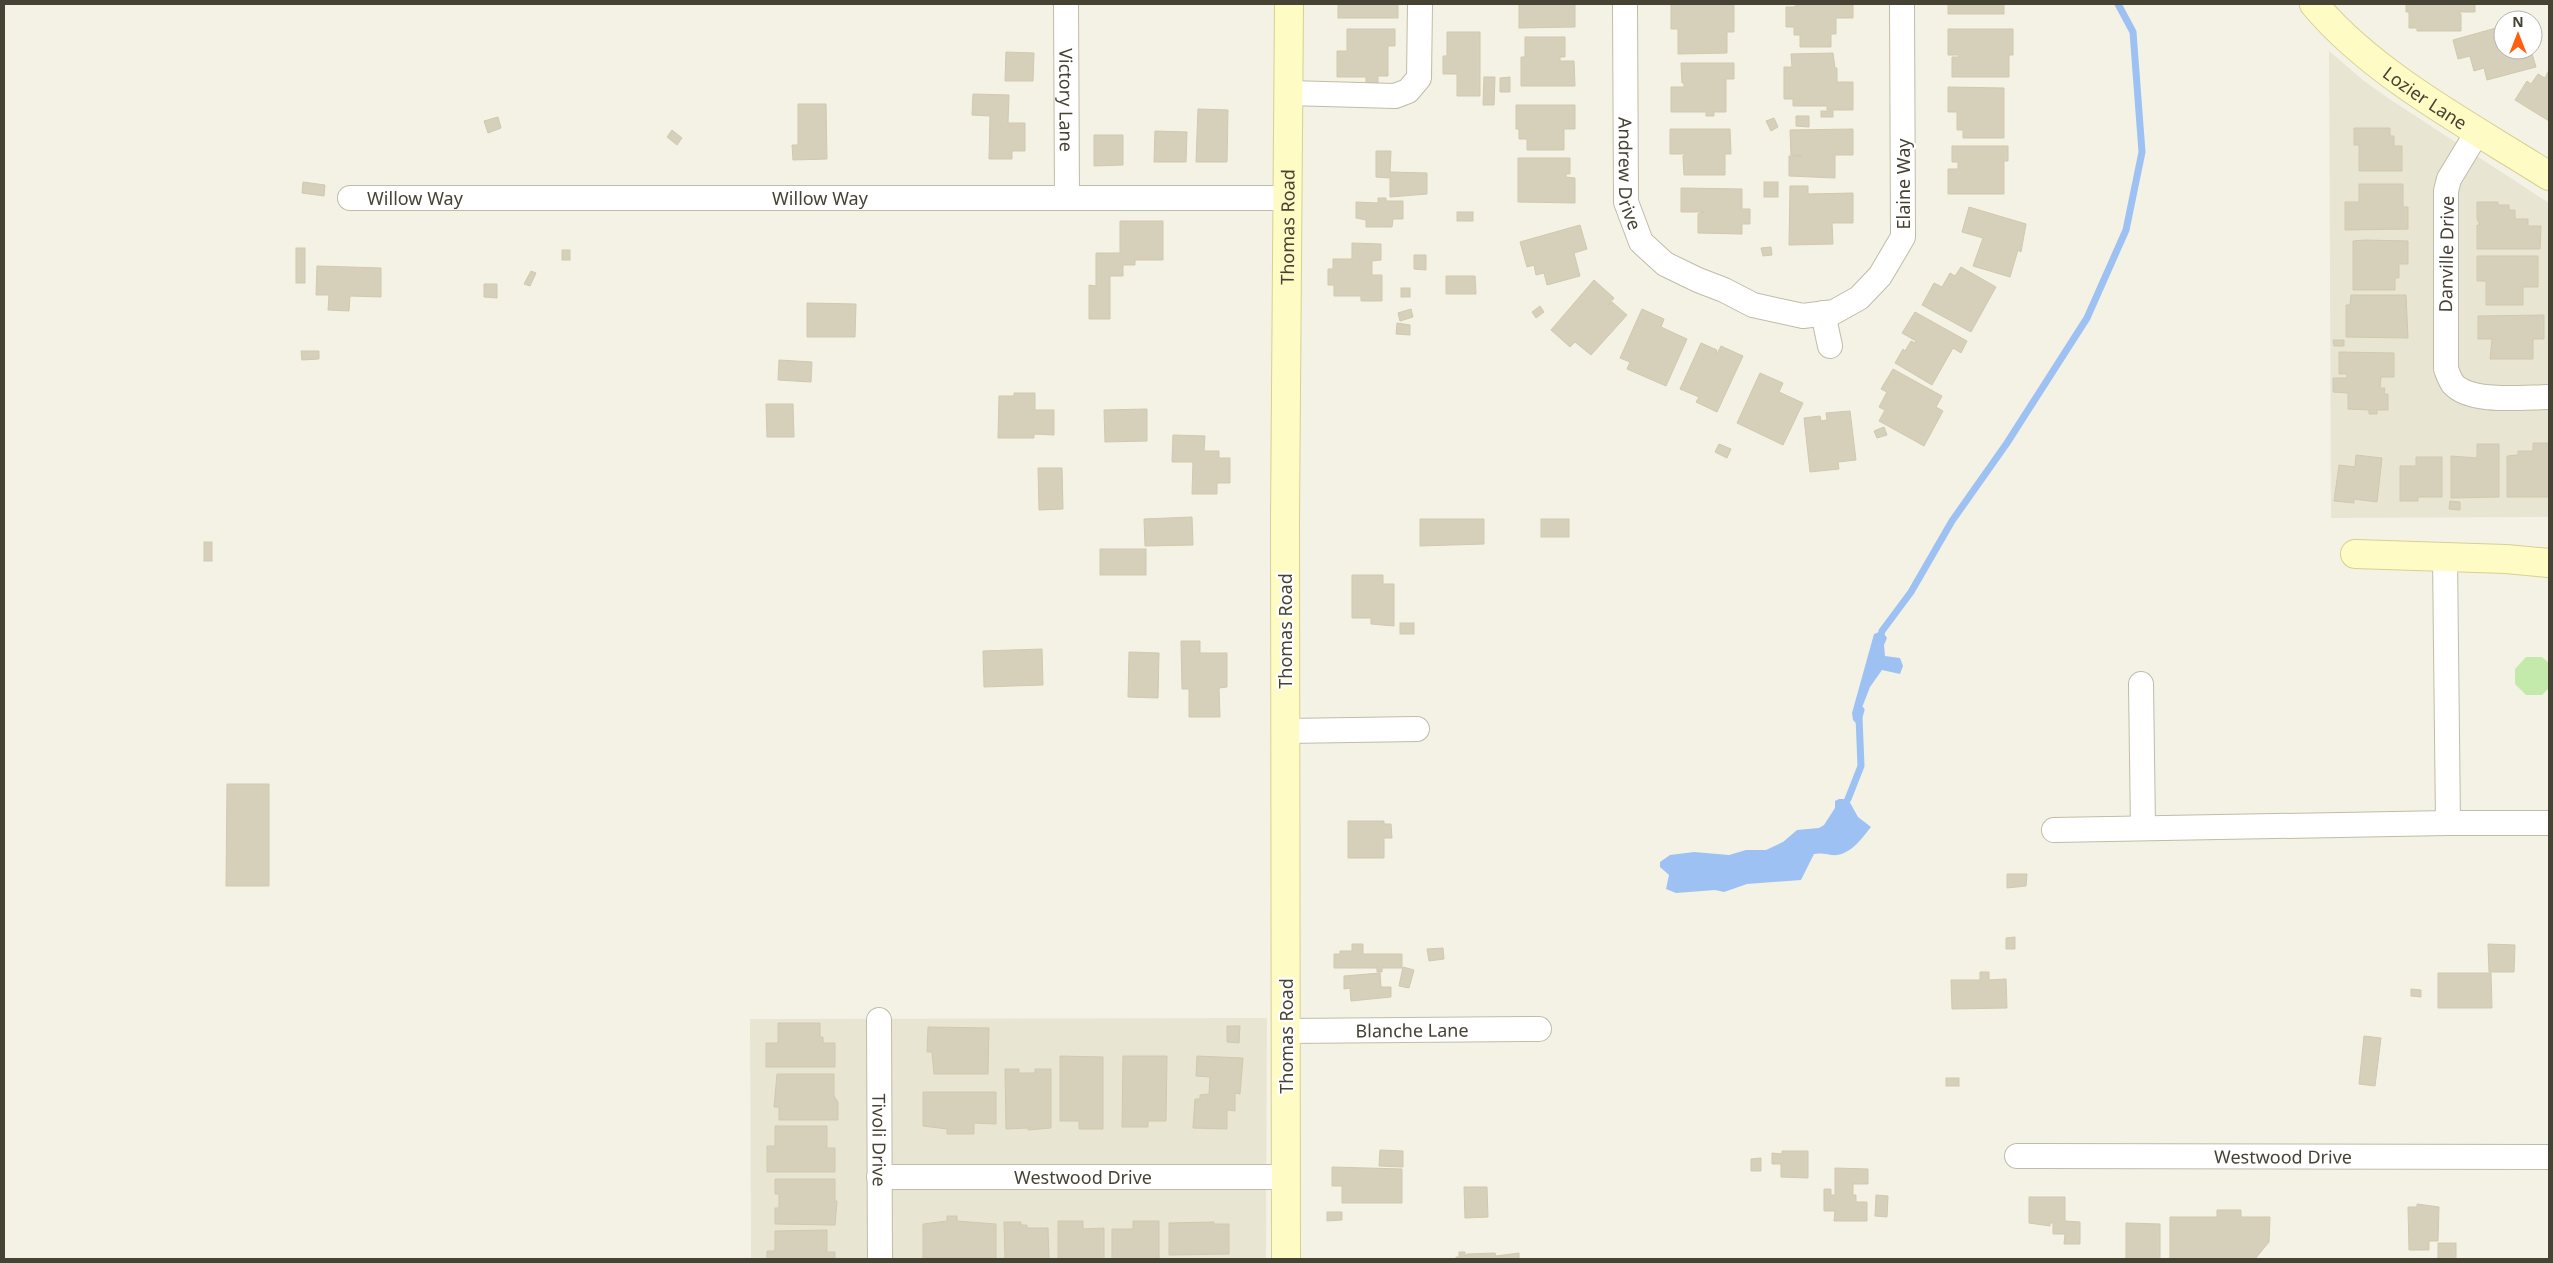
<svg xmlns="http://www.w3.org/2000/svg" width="2553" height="1263" font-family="'Noto Sans',sans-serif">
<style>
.residential{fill:#e8e5d3}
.green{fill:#c3eaab}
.water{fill:#9ec1f4}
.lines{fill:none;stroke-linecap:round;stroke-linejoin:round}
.stream{stroke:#9ec1f4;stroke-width:7}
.building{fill:#d6d0ba;stroke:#d1c9ad}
.street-casing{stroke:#c0bca7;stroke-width:26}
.secondary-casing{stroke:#d6d192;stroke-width:30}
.street{stroke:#fff;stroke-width:24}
.secondary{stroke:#fffbc4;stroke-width:28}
.labels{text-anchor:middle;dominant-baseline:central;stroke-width:4.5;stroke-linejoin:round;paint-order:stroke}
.street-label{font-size:18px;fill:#464334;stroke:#fff}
</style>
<rect width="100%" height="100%" fill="#f4f2e5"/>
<g class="residential">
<polygon points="2329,51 2364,81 2394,102 2549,203 2549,517 2331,518"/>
<polygon points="1267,1018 1266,1259 751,1259 750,1019"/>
</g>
<polygon class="green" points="2526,657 2542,657 2549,663 2549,688 2542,695 2526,695 2515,684 2515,669"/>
<g class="water">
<polygon points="1882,631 1887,638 1884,645 1885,656 1900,658 1903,666 1900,674 1882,670 1870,687 1856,723 1853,720 1852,713 1874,634"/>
<path d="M1839,799H1848L1858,817L1871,827C1862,838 1852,853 1837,855C1831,856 1823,852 1814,854L1801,880L1747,884L1724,892L1715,890L1676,893L1666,889L1669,875L1660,867V862L1670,855L1694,852L1729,855L1746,850H1766L1783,842L1797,830L1819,828L1824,825L1835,808V801Z"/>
</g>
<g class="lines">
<g class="stream">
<polyline points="1880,639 1882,631 1911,592 1952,521 2007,443 2087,318 2126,230 2142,152 2133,32 2118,4"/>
<polyline points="1848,799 1861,766 1859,717 1861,710"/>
</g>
</g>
<g class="building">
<rect x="1338" y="4" width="60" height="14"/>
<polygon points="1519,4 1575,4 1575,27 1519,28"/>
<polygon points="1671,4 1734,4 1734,32 1727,32 1727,53 1678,54 1678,29 1671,29"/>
<polygon points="1798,4 1853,4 1853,18 1836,18 1836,34 1831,34 1831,47 1800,47 1800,35 1794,35 1794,27 1786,27 1786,7 1794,7"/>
<rect x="1948" y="4" width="56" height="10"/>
<polygon points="2406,4 2475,4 2475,12 2458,12 2461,14 2461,31 2417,31 2417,28 2409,28 2409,12 2406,12"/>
<polygon points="2503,26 2503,50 2531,50 2536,67 2487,80 2484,68 2474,71 2470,56 2458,59 2453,40"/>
<polygon points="1347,29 1395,29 1395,46 1388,46 1388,76 1378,76 1378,83 1366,83 1366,77 1337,77 1337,51 1347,51"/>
<polygon points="1948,29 2013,29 2013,55 2009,55 2009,77 1952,77 1952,57 1959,57 1959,55 1948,55"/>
<polygon points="1447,32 1480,32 1480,96 1457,96 1457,74 1443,74 1443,56 1447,56"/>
<polygon points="1525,37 1565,37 1565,57 1560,57 1560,61 1574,61 1575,86 1521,86 1521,57 1525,57"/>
<polygon points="1006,52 1034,53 1033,81 1005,81"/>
<polygon points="1833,53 1835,68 1837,68 1837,82 1853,82 1853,110 1827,110 1827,106 1793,106 1793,99 1784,99 1784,67 1792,67 1791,54"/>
<polygon points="1681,63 1734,63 1734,79 1726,79 1726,112 1714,112 1714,116 1706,116 1706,112 1671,112 1671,87 1684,87 1684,83 1682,83"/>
<polygon points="2549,70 2549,121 2515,100 2527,81 2531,84 2538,74 2545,78"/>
<polygon points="1484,77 1495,77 1494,105 1483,105"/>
<polygon points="1510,77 1510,92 1500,92 1500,78"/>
<polygon points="1948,87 2004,88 2004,138 1963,138 1963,130 1957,130 1957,112 1948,112"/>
<polygon points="973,94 1009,95 1008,123 1025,123 1025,151 1012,151 1012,159 989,159 990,116 972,115"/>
<polygon points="798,104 826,104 827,159 793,160 792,145 798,145"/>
<polygon points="1516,105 1575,105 1575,129 1564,129 1564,150 1527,150 1527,139 1519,139 1519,129 1516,129"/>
<polygon points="1198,109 1228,110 1227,162 1196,162"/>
<rect x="1821" y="111" width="12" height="6"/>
<polygon points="1796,116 1809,116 1809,127 1796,126"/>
<polygon points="498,117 501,128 488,133 484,121"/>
<polygon points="1774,118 1778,127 1771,131 1766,121"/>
<polygon points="2354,128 2390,128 2390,136 2394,136 2394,146 2402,146 2402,171 2359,171 2359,145 2354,145"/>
<polygon points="1670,129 1730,129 1731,154 1725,154 1725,175 1684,175 1683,156 1686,154 1670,154"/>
<polygon points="1853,129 1853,155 1835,155 1835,178 1789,176 1789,156 1802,156 1791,155 1790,130"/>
<polygon points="672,130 682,138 677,145 667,137"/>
<polygon points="1155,131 1187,132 1186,162 1154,162"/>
<polygon points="1094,135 1123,135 1123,165 1094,166"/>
<polygon points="1952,146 2008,146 2008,161 2004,161 2004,194 1948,194 1948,169 1958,169 1958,162 1952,162"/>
<polygon points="1376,151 1391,151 1390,172 1427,173 1427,194 1390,197 1390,178 1376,177"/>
<polygon points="1518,158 1570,158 1570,174 1566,174 1566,177 1575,178 1575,203 1518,202"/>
<polygon points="303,182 325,185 324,196 302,193"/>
<rect x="1764" y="182" width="14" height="15"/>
<polygon points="2359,184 2403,184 2403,207 2408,207 2408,229 2345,230 2345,202 2359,202"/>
<polygon points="1790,186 1808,186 1808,194 1853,193 1853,223 1832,223 1833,244 1789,245"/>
<polygon points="1681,188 1742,189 1742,209 1750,209 1750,224 1742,224 1742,234 1698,233 1698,214 1704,212 1681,212"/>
<polygon points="1378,198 1386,198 1386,201 1403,201 1403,219 1393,219 1392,227 1366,227 1366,220 1356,218 1356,202 1378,203"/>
<polygon points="2477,202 2498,202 2498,205 2509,205 2509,210 2515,210 2515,219 2528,219 2528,226 2541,226 2540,249 2477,249 2477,225 2480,225 2477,219"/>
<polygon points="1969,207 2026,224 2021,252 2018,250 2010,277 1973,266 1983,238 1962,232"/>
<rect x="1457" y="212" width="16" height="9"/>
<polygon points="1120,221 1163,221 1163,260 1135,260 1135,265 1123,265 1123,276 1110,276 1110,319 1089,319 1089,285 1096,286 1096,253 1120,253"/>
<polygon points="1580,225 1587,249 1574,253 1580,276 1547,285 1544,273 1536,275 1534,265 1527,267 1520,242"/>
<polygon points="2365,240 2408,241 2408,264 2399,264 2399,278 2395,278 2395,290 2353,290 2353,241"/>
<polygon points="1352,243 1381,244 1381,260 1372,261 1372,275 1382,275 1382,301 1361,301 1361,296 1334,296 1334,285 1328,285 1328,269 1333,269 1333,259 1352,259"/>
<polygon points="1771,247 1772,255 1763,256 1761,248"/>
<rect x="296" y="248" width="9" height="35"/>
<rect x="562" y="250" width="8" height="10"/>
<polygon points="1414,255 1426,255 1426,270 1414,269"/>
<polygon points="2477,256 2538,256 2538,287 2523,287 2523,305 2486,305 2486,281 2477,281"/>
<polygon points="317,266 381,268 381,297 350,296 349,311 328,310 329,295 316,295"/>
<polygon points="1961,267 1996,287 1971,332 1922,305 1934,283 1942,287 1950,273 1955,276"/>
<polygon points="531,271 536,273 530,286 524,284"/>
<polygon points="1446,276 1475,276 1476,294 1446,294"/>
<polygon points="1594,280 1614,298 1608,305 1612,302 1627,315 1591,355 1575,342 1570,347 1551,330"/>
<polygon points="484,284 497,284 497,298 484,297"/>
<rect x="1401" y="288" width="9" height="9"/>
<polygon points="2351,295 2406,295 2408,338 2346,337 2346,305 2350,305"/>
<polygon points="807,303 856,304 855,337 807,337"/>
<polygon points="1540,306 1544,312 1536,318 1532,312"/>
<polygon points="1411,309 1413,317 1400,321 1398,313"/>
<polygon points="1642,309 1664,319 1661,327 1687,339 1666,386 1627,369 1630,362 1620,358"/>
<polygon points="1915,312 1967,341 1961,353 1953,348 1932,385 1895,363 1903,349 1905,351 1911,341 1915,343 1916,341 1902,333"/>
<polygon points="2544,315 2544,339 2533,339 2533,359 2490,359 2492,339 2478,339 2478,316"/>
<polygon points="1397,323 1410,325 1410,335 1396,334"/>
<polygon points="2333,340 2344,340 2344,346 2334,346"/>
<polygon points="1701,343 1717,350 1716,354 1717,354 1721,346 1743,356 1717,412 1696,402 1699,397 1680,389"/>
<polygon points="301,351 319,351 319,359 302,360"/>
<polygon points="2339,352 2394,353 2394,377 2381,377 2380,388 2385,388 2384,394 2388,394 2388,410 2377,410 2377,414 2369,414 2369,410 2348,409 2348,393 2333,392 2333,378 2347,378 2347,374 2339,374"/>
<polygon points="779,360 812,362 811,382 778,380"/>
<polygon points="1893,369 1942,396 1936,407 1943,411 1924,446 1879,421 1885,410 1879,407 1887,392 1881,389"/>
<polygon points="1760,373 1783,383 1779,392 1803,403 1783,445 1737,423"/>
<polygon points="1014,393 1035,393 1035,410 1054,410 1054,435 1034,434 1034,438 998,438 999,396 1014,396"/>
<polygon points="766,404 793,404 794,437 767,437"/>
<polygon points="1147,409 1147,441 1105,442 1104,410"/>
<polygon points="1850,411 1856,460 1838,462 1839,469 1810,472 1804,418 1820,416 1821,421 1827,420 1826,413"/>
<polygon points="1884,427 1887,435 1877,438 1874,431"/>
<polygon points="1173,435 1205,436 1204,451 1219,451 1219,458 1230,458 1230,483 1217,483 1217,494 1192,494 1193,462 1172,462"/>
<polygon points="2533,443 2549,443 2549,497 2507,497 2507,456 2518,455 2518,451 2533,451"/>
<polygon points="1719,444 1731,449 1727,458 1715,452"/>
<polygon points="2477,444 2499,444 2499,497 2451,498 2451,456 2477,458"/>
<polygon points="2356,455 2382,458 2377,502 2354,499 2354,503 2334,501 2339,465 2355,467"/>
<polygon points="2416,457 2442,457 2442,497 2418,497 2418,501 2400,501 2400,466 2416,466"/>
<polygon points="1038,468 1062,468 1063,509 1039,510"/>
<polygon points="2450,501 2460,502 2460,510 2449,509"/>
<polygon points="1192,517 1193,545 1145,546 1144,519"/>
<polygon points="1420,519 1484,519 1484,544 1420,546"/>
<rect x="1541" y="519" width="28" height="18"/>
<rect x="204" y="542" width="8" height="19"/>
<rect x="1100" y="549" width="46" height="26"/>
<polygon points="1352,575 1383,575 1383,584 1394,584 1394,626 1371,624 1371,618 1352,618"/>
<rect x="1400" y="623" width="14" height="11"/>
<polygon points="1181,641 1200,641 1200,653 1227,653 1227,687 1219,688 1220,717 1189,717 1189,689 1182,689"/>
<polygon points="1042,649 1043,685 984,687 983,651"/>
<polygon points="1129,652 1159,653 1158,698 1128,697"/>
<polygon points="227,784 269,784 269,886 226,886"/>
<polygon points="1348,821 1384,821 1384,824 1391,824 1392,838 1384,838 1384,858 1348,858"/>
<polygon points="2007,874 2027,874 2026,886 2007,888"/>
<polygon points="2015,937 2015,949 2006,949 2006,938"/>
<polygon points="1352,944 1363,944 1363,954 1402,954 1402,968 1382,968 1382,972 1377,972 1377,968 1334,968 1334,954 1340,954 1340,951 1352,951"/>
<polygon points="2488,944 2515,945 2514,972 2489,972"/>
<polygon points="1443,948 1444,959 1429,961 1427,949"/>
<polygon points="1403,967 1414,970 1409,988 1399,986"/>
<polygon points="1980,972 1989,972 1989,980 2006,979 2007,1008 1952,1009 1951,980 1980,980"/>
<polygon points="1380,973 1381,987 1391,987 1391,997 1351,1001 1350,988 1344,989 1344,976"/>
<polygon points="2438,973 2491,973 2492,1008 2438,1008"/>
<polygon points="2411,989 2421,990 2421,997 2411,996"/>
<polygon points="778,1023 820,1023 820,1037 823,1037 823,1043 835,1043 835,1067 766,1067 766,1043 778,1043"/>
<polygon points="1227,1026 1240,1026 1239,1043 1227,1042"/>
<polygon points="928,1027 989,1028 988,1074 934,1074 932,1052 927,1052"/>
<polygon points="2364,1036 2381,1038 2375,1086 2359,1084"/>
<polygon points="1060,1056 1103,1057 1103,1129 1079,1129 1079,1121 1060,1121"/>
<polygon points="1123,1056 1167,1056 1166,1121 1148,1121 1148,1127 1122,1127"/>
<polygon points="1197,1056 1243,1058 1240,1094 1235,1093 1235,1111 1227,1110 1227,1129 1193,1128 1195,1099 1200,1099 1200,1095 1209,1094 1210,1077 1196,1076"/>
<polygon points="1005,1069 1019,1069 1019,1073 1035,1073 1035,1069 1051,1069 1051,1128 1028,1130 1028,1128 1006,1129"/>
<polygon points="777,1074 834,1074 834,1096 838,1102 838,1120 779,1120 779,1107 774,1107"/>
<rect x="1946" y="1078" width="13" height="8"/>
<polygon points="923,1092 996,1092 996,1124 974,1123 974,1134 947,1134 947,1129 923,1126"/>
<polygon points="775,1126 827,1126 827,1148 835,1148 835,1172 767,1172 767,1146 775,1146"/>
<polygon points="1380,1150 1403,1151 1403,1167 1379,1166"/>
<polygon points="1782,1151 1808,1151 1808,1178 1781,1177 1781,1164 1772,1164 1772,1153 1782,1154"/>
<polygon points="1761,1158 1761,1171 1751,1171 1751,1159"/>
<polygon points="1332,1167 1402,1169 1402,1203 1342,1203 1342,1186 1332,1186"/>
<polygon points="1835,1168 1868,1169 1868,1184 1853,1184 1853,1195 1856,1195 1856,1202 1867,1202 1867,1221 1834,1221 1835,1211 1824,1211 1824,1189 1831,1189 1831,1195 1835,1195"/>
<polygon points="775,1179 835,1179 835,1201 837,1201 835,1225 775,1224 775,1208 779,1208 779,1194 775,1194"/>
<polygon points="1464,1187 1487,1187 1488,1217 1465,1218"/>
<polygon points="1876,1195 1888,1196 1887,1217 1875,1216"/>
<polygon points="2029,1197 2065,1197 2065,1221 2080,1222 2080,1244 2064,1244 2065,1234 2053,1234 2053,1223 2050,1223 2050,1226 2029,1223"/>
<polygon points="2417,1204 2439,1207 2438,1241 2429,1241 2429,1250 2409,1250 2408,1207 2417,1207"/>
<polygon points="2217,1210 2241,1210 2241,1217 2270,1217 2269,1242 2255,1259 2170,1259 2170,1217 2217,1217"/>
<polygon points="1327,1212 1342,1212 1342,1220 1327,1221"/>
<polygon points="947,1216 957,1216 957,1221 996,1224 996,1258 923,1258 923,1224 947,1221"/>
<polygon points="1058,1221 1083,1221 1083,1229 1104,1228 1104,1259 1058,1259"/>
<polygon points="1133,1221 1159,1221 1159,1259 1112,1259 1112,1229 1133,1229"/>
<polygon points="1004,1222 1021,1222 1021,1225 1027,1225 1027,1228 1048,1228 1049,1259 1005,1259"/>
<polygon points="1214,1222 1214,1224 1229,1224 1229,1254 1169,1255 1169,1223"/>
<polygon points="2126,1223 2160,1224 2160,1259 2126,1259"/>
<polygon points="827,1230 827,1252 835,1252 835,1259 767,1259 767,1251 775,1251 775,1231"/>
<rect x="2438" y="1243" width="18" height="16"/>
<polygon points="1459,1252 1465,1252 1465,1256 1467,1254 1495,1253 1496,1256 1519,1253 1519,1259 1456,1259 1456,1257 1459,1257"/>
</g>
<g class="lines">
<g class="street-casing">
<g id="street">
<path id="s1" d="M1066,4L1067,197"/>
<path id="s2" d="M1625,4L1626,202L1641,242L1665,264L1698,280L1724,290L1753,305L1803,316L1834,312L1859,298L1880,276L1903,237L1902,4"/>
<polyline points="1289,93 1395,96 1408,91 1419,78 1420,4"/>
<path d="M2478,131L2449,179L2446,191V369C2448,374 2450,380 2453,384C2471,404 2524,397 2549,397"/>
<path id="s3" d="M350,198H1289"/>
<polyline points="1823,313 1830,346"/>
<polyline points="2445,556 2448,823 2549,823"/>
<polyline points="2141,684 2143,828"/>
<polyline points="1286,731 1417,729"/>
<polyline points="2054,830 2448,823"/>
<path id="s4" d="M879,1020L880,1259"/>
<path id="s5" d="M1286,1031L1539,1029"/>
<path id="s6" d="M2017,1156L2549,1157"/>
<path id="s7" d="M879,1177H1286"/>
</g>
</g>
<g class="secondary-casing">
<g id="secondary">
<path id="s8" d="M2314,4C2373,75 2472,127 2549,176"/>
<polyline points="2355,554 2506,559 2549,563"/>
<path id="s9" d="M1286,1259L1285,520L1289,4"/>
</g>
</g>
<use href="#street" class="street"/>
<use href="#secondary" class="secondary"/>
</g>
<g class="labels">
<g class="street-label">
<text stroke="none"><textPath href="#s8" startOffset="146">Lozier Lane</textPath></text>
<text stroke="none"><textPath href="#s1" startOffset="96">Victory Lane</textPath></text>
<text stroke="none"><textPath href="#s2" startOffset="170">Andrew Drive</textPath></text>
<text transform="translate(1903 184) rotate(-90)">Elaine Way</text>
<text stroke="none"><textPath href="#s3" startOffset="470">Willow Way</textPath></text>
<text stroke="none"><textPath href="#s3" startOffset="65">Willow Way</textPath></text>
<text stroke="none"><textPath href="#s9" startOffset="1032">Thomas Road</textPath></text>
<text transform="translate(2446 254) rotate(-89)">Danville Drive</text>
<text transform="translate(1285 631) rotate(-90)">Thomas Road</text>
<text stroke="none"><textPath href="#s5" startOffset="126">Blanche Lane</textPath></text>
<text transform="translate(1286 1036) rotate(-90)">Thomas Road</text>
<text stroke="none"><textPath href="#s4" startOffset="120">Tivoli Drive</textPath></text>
<text stroke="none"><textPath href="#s6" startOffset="266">Westwood Drive</textPath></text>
<text stroke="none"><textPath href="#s7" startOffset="204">Westwood Drive</textPath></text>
</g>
</g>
<rect width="2553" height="1263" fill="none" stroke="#464334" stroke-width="10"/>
<g transform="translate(2518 35)"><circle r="24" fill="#ffffff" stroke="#b5b4ae"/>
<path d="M0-4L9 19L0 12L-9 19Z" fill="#ff5f11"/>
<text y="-8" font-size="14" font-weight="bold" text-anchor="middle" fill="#464334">N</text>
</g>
</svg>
